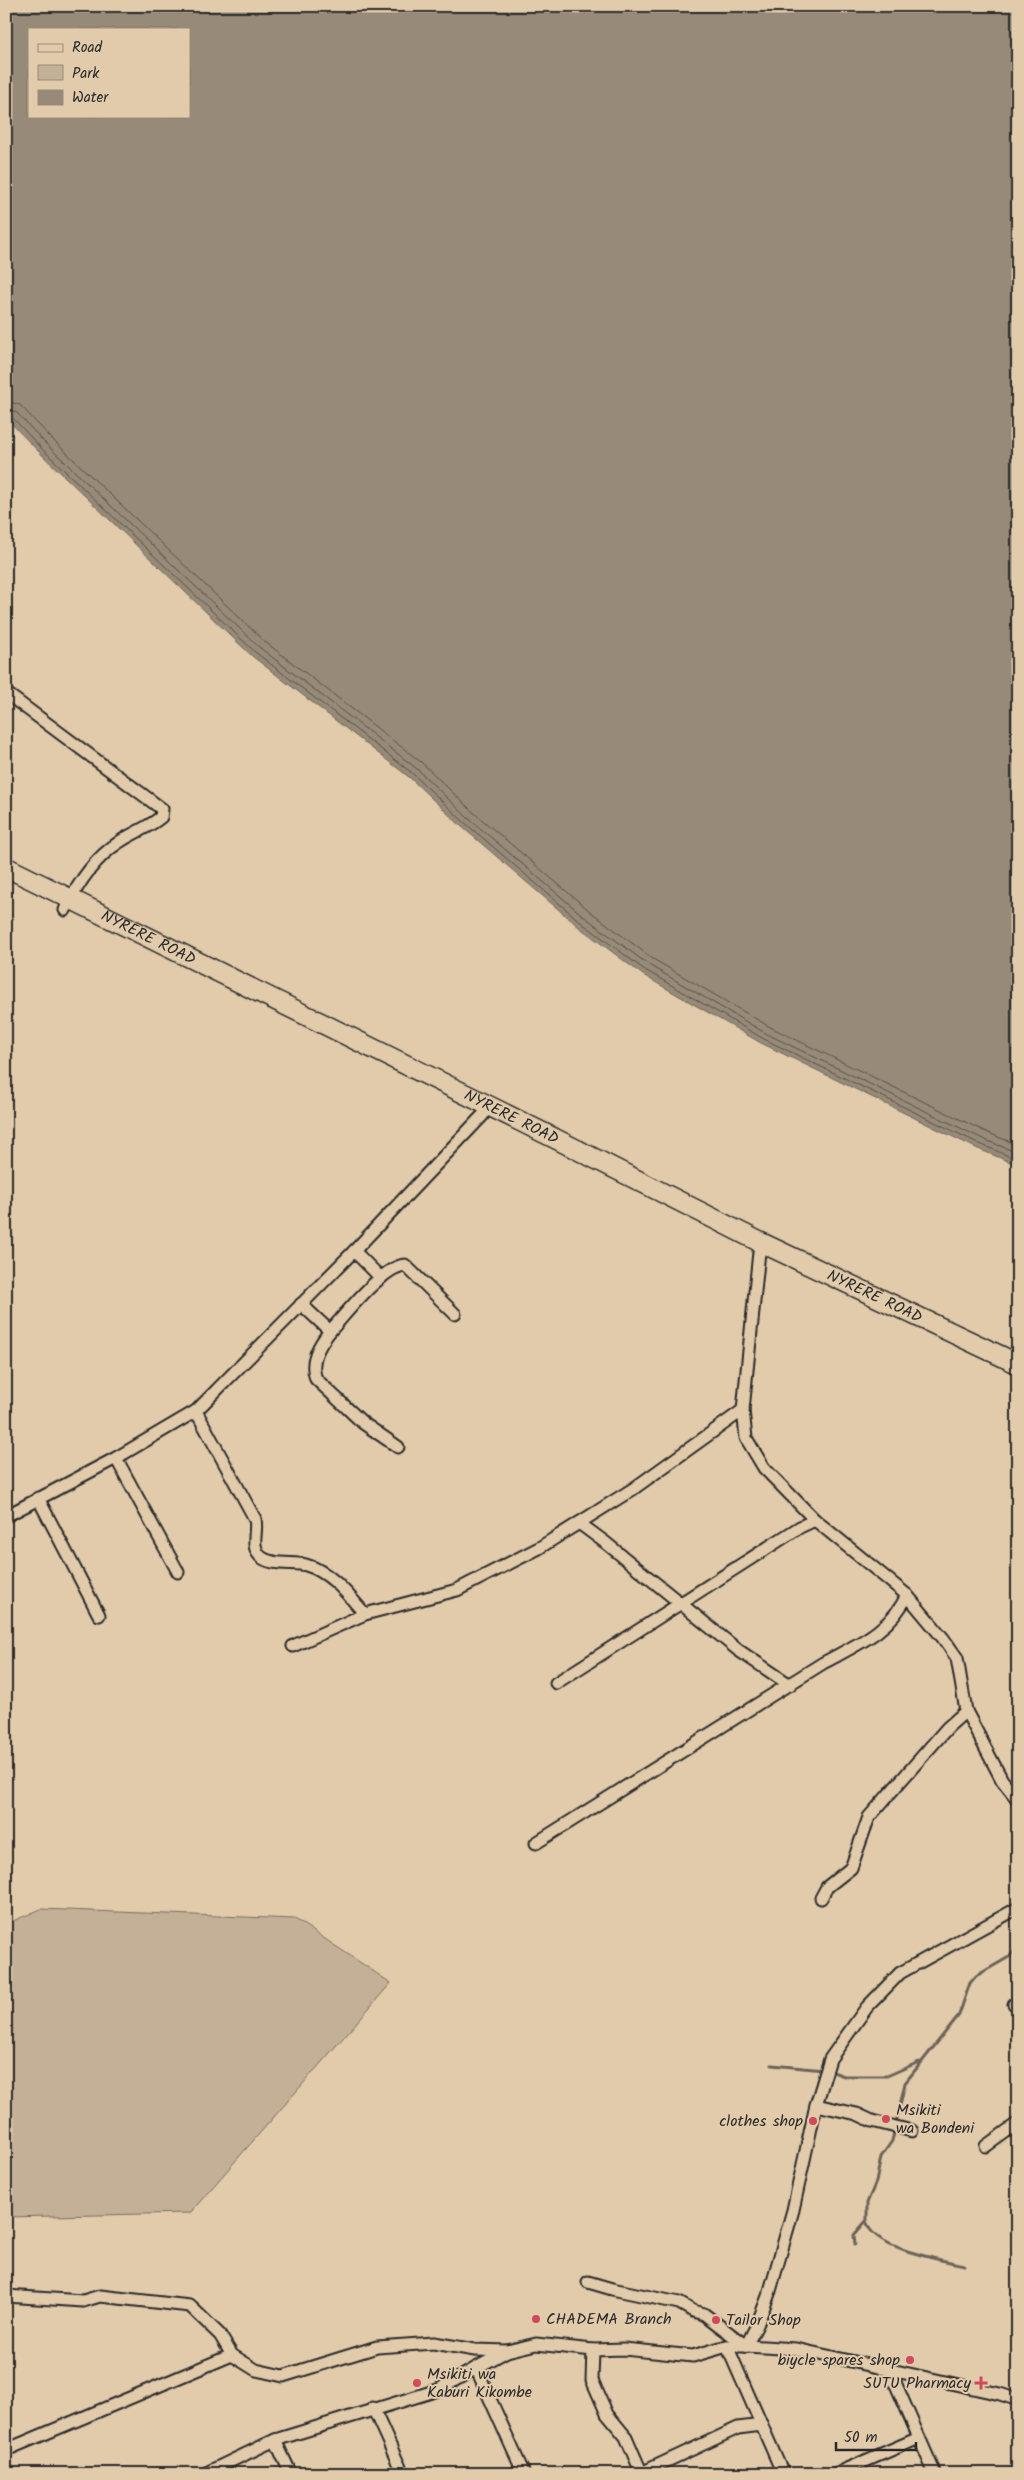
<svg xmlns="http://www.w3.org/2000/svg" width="1024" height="2480" font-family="Kalam,sans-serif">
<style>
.green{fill:#c4b096;stroke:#786e60}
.water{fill:#978a78;stroke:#6c6459;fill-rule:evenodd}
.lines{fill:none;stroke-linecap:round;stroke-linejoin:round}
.shore{stroke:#56514a;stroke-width:1}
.stream{stroke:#6c6459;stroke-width:3}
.minor-casing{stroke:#2b2b2b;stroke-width:15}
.primary-casing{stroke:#2b2b2b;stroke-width:22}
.minor{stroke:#e2cbab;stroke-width:11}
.primary{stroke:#e2cbab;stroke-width:19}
.poi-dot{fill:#d1495b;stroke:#e2cbab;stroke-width:2}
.labels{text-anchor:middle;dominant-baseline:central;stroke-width:4;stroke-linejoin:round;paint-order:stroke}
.street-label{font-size:16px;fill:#2b2b2b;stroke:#e2cbab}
.poi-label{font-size:16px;fill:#2b2b2b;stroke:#e2cbab;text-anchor:start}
</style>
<rect width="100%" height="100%" fill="#e2cbab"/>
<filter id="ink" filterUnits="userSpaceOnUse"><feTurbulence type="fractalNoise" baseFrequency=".02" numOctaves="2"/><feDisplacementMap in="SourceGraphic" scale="10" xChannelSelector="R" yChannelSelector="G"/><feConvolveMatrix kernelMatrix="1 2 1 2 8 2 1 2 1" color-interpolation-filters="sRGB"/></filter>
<g filter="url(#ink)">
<polygon class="green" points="41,1909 295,1919 391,1983 190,2213 6,2217 6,1924"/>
<path class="water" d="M6,6H1018V1165L978,1149L761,1043L643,975L579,927L461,826L409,777L252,656L38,451L6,418ZM29,29H189V116H29Z"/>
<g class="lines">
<g class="shore">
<polyline points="6,401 20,405 51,438 264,641 421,762 473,812 591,912 653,959 770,1027 986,1132 1018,1145"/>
<polyline points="6,409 16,412 46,444 259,647 416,768 468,818 586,918 649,965 767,1034 983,1139 1018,1153"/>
<polyline points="6,415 12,417 41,448 255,652 412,773 464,822 582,923 645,970 764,1039 980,1144 1018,1160"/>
</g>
<g class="stream">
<polyline points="772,2065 824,2070"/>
<polyline points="830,2071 844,2076 887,2076 919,2062"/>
<path d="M867,2223C873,2248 941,2260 964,2265"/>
<polyline points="855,2244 854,2235 867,2220 867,2203 876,2182 881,2157 892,2141 905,2083 959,2015 970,1983 976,1976 1009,1957 1018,1947"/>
</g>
<g class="minor-casing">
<g id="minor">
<path d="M6,693L162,809L161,817C148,828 132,833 118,843C95,858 77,885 65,910"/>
<polyline points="760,1242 743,1410 746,1438 764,1468 815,1520 907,1595 943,1638 957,1658 966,1711 1002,1780 1018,1800"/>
<polyline points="354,1251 381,1278"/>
<path d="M301,1304L330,1331C319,1345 309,1361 316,1379L363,1423L398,1447"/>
<path d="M330,1331C346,1314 382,1267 405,1265L455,1314"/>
<path d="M196,1411L255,1519C258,1531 250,1545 260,1556C270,1566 293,1562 306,1565C331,1572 349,1596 365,1614"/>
<polyline points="116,1458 178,1572"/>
<polyline points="38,1498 99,1615"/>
<polyline points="6,1516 116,1458 196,1411 354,1251 483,1115"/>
<polyline points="579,1523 606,1543 738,1650 790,1685"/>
<polyline points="293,1646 365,1614 457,1590 539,1548 633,1489 743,1410"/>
<polyline points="556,1683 800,1527 815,1520"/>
<path d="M536,1843L823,1663C856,1645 891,1631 907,1595"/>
<polyline points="821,1898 827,1887 851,1868 869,1817 948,1727 966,1711"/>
<polyline points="1014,2004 1018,2006"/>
<polyline points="816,2105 857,2114 872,2121 912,2131"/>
<polyline points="986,2146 1018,2123"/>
<polyline points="588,2282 612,2289 679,2303 693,2311 704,2314 746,2346"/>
<polyline points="6,2296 83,2301 100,2296 190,2306 220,2335 232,2355 256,2370 283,2376 377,2347 434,2343 475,2350 507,2351"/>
<polyline points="727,2346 783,2474"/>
<polyline points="746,2346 757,2325 770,2291 793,2210 816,2105 830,2059 867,2007 900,1973 1018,1908"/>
<polyline points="593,2350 592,2380 607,2414 626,2437 642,2474"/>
<polyline points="890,2371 935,2474"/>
<polyline points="373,2408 403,2474"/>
<polyline points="275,2440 291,2474"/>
<polyline points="6,2450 232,2355"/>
<polyline points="204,2474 275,2440 438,2390 476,2368"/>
<polyline points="524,2474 476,2368 507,2351 536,2344 593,2350 624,2349 693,2356 727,2346 746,2346 796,2349 1000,2394 1018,2400"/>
<polyline points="639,2474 738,2428 762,2425"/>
<polyline points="835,2474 919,2438"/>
</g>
</g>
<g class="primary-casing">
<g id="primary">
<path id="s1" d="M6,867L556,1139L760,1242L1018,1364"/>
</g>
</g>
<use href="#minor" class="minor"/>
<use href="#primary" class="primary"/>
</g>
</g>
<g class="poi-dot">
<circle cx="886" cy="2119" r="5"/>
<circle cx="813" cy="2121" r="5"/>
<circle cx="536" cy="2319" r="5"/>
<circle cx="716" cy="2320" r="5"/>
<circle cx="910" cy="2360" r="5"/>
<circle cx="417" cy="2383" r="5"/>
<path d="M978.5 2375.5h5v5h5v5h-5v5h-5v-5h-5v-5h5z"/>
</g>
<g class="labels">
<g class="street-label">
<text stroke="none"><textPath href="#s1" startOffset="159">NYRERE ROAD</textPath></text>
<text stroke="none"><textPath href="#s1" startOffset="564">NYRERE ROAD</textPath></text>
<text stroke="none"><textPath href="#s1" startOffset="969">NYRERE ROAD</textPath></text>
</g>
<g class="poi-label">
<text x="896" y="2110">Msikiti<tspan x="896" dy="18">wa Bondeni</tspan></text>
<text x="803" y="2121" text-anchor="end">clothes shop</text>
<text x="546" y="2319">CHADEMA Branch</text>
<text x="726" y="2320">Tailor Shop</text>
<text x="900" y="2360" text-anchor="end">biycle spares shop</text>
<text x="427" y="2374">Msikiti wa<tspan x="427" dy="18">Kaburi Kikombe</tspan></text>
<text x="971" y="2383" text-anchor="end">SUTU Pharmacy</text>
</g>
</g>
<rect width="1024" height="2480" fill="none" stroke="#e2cbab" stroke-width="25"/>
<rect x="12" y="12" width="999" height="2455" fill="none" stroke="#2b2b2b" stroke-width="2" filter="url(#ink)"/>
<rect x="28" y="28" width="162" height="90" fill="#e2cbab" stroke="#998b78"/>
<rect x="38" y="44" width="25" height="8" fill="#e2cbab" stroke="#998b78"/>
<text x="72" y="52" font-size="15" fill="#2b2b2b">Road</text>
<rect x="38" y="65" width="25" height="15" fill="#c4b096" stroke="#998b78"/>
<text x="72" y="78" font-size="15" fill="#2b2b2b">Park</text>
<rect x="38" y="90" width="25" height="15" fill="#978a78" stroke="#998b78"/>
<text x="72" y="102" font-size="15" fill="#2b2b2b">Water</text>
<path d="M836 2442v8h80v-8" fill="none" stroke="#2b2b2b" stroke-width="2.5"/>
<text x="844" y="2442" font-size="15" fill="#2b2b2b" stroke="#e2cbab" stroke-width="4" paint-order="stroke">50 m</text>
</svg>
